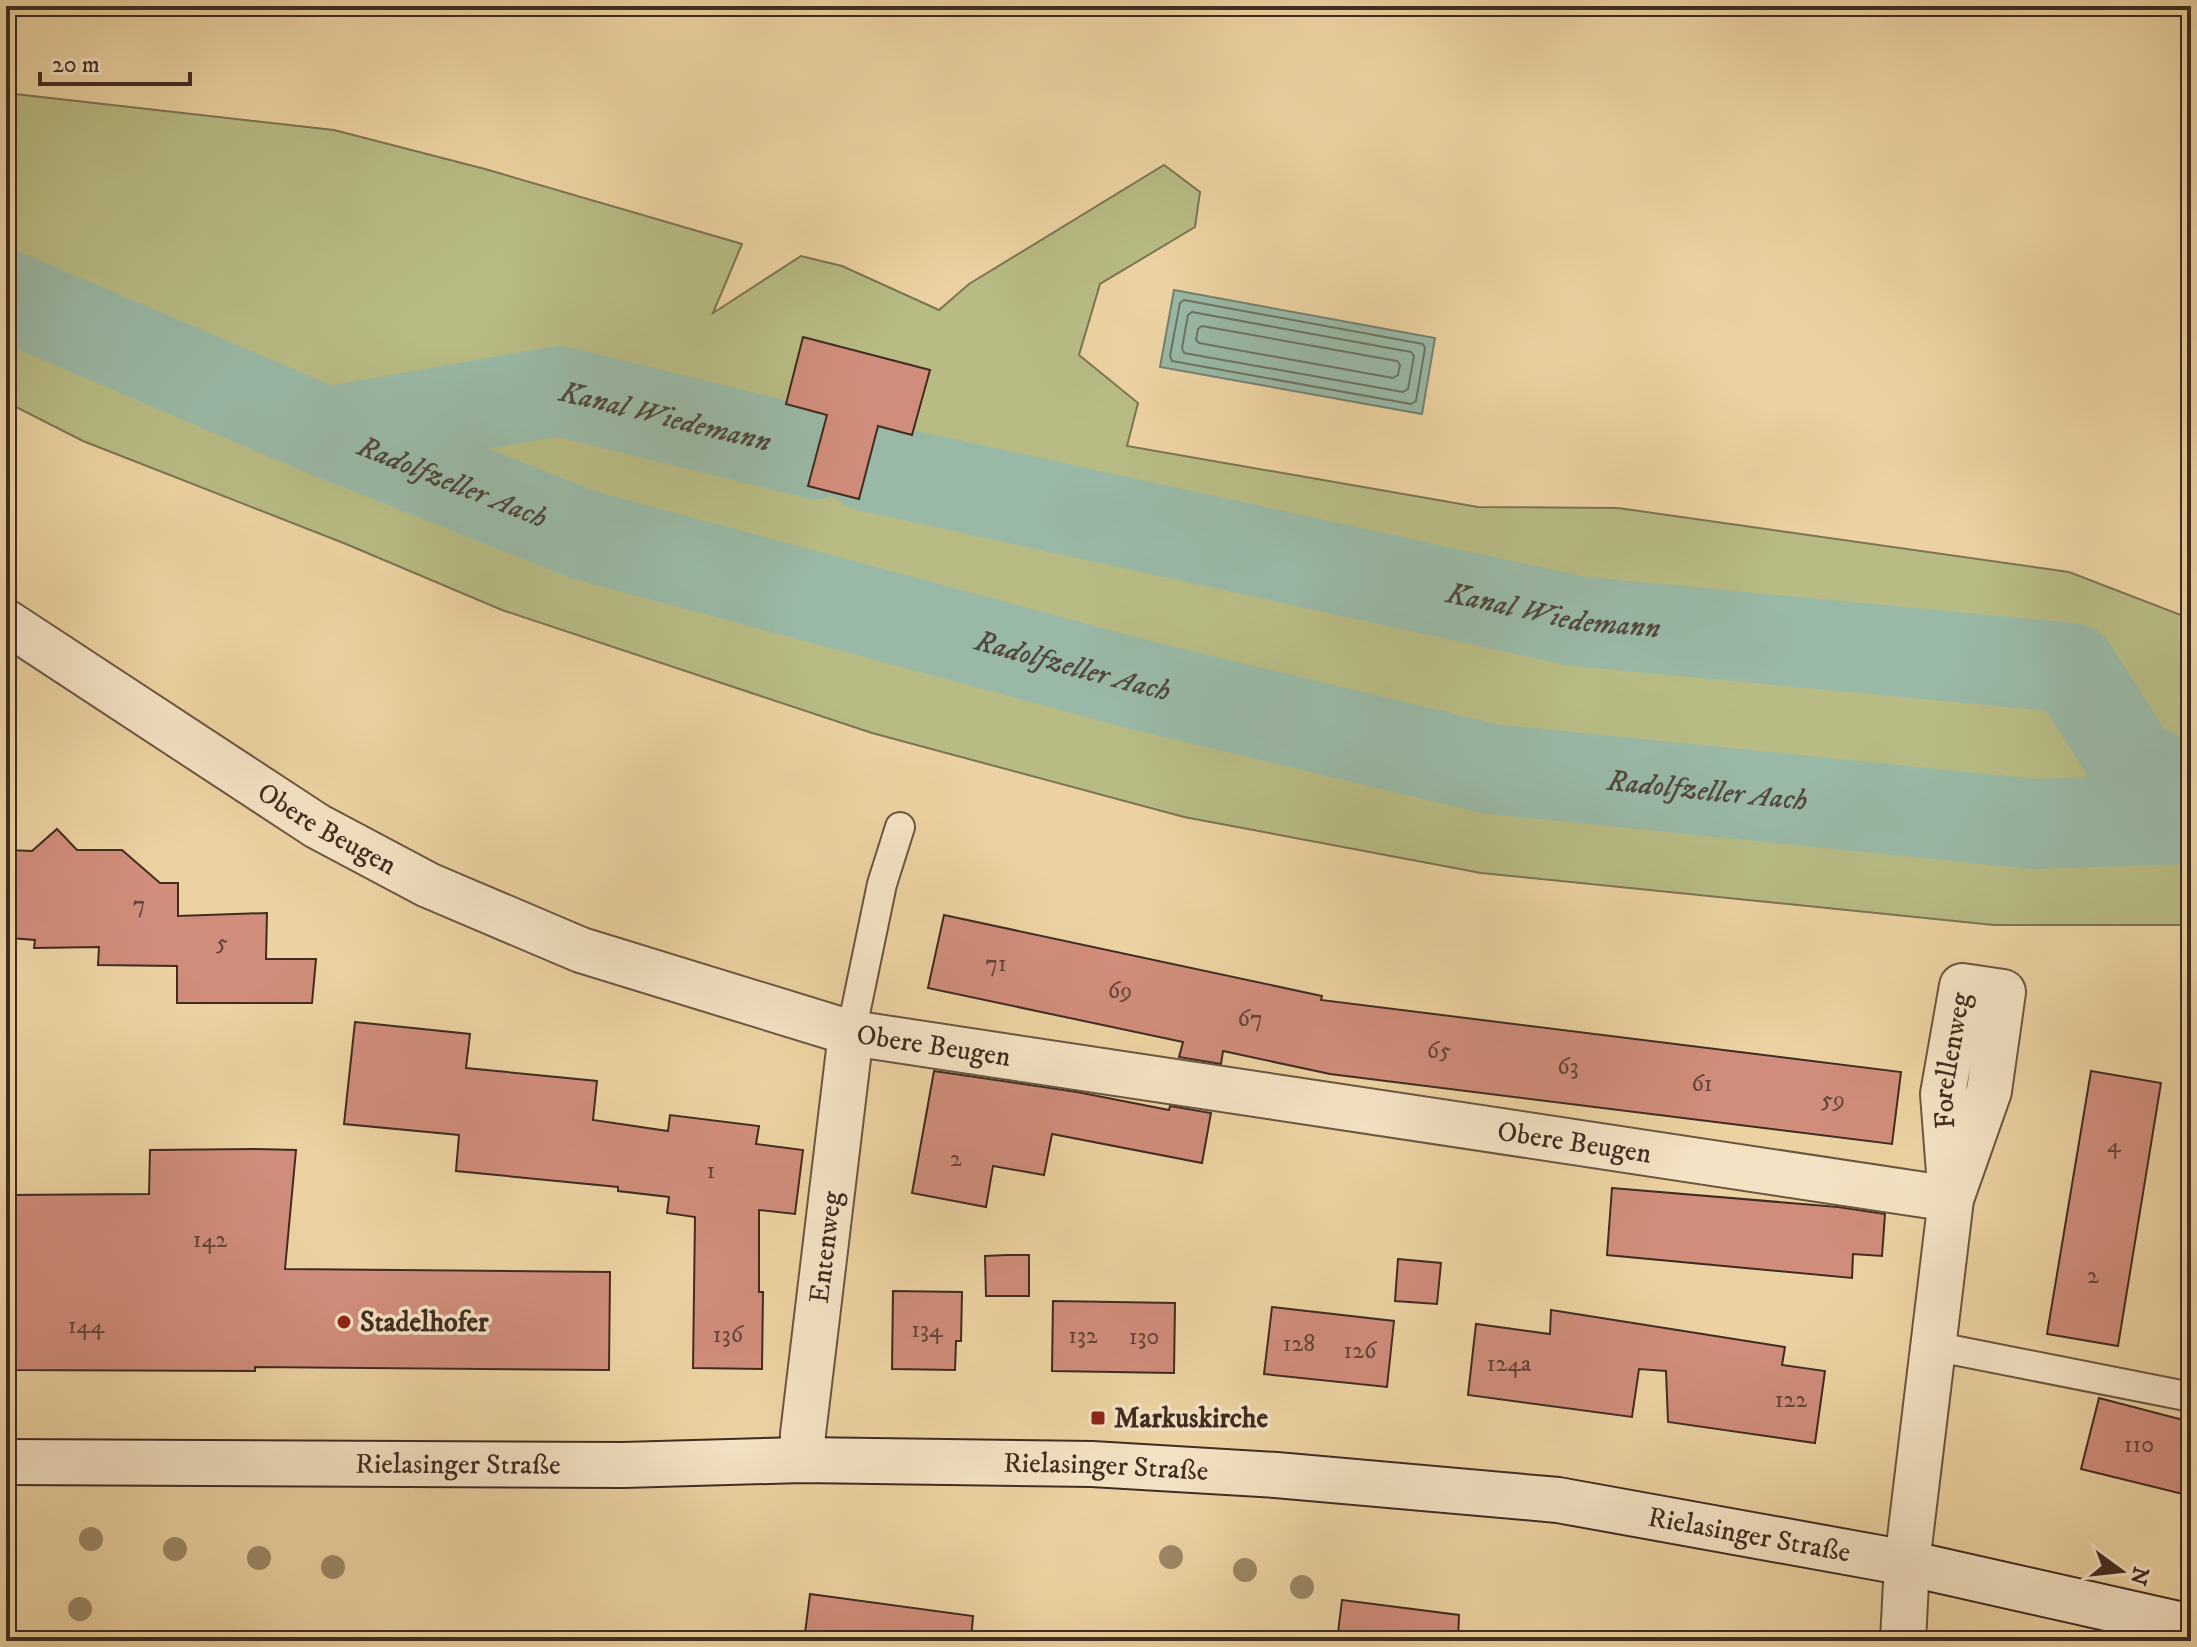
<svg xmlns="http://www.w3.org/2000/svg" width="2197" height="1647" font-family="'IM FELL DW Pica',serif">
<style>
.green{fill:#b8bb84;stroke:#7c7452;stroke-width:2}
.water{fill:#99b8a5;stroke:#758070;stroke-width:2}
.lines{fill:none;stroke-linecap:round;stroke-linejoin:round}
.shore{stroke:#6c7263;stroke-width:2}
.river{stroke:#99b8a5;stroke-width:90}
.building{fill:#d08d7b;stroke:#402c21;stroke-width:2}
.service-casing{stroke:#6b5641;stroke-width:32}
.minor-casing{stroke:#6b5641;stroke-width:48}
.secondary-casing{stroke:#402c21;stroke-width:48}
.service{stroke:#f3e2c3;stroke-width:28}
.minor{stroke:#f3e2c3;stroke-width:44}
.secondary{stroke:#f3e2c3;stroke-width:44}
.tree{fill:#9b8766}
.poi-dot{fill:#8f2418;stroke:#f3e2c3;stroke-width:3}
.labels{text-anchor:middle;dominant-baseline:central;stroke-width:7;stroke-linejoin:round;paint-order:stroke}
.number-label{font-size:24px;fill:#644438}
.street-label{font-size:28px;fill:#402c21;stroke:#f3e2c3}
.poi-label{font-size:28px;font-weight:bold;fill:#402c21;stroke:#f3e2c3;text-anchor:start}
.water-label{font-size:30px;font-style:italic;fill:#52483b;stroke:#f3e2c3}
</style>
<rect width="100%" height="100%" fill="#ecd2a2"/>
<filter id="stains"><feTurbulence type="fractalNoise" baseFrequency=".0025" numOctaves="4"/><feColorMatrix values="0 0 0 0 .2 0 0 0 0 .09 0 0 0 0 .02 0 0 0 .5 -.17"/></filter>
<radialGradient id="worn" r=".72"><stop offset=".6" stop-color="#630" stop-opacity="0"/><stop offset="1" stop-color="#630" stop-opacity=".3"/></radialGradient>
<polygon class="green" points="6,93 334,130 485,169 742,244 713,313 801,256 842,266 939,310 969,284 1164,165 1200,192 1195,227 1100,284 1079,355 1138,403 1127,446 1478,507 1618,508 2069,572 2181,615 2191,625 2191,925 1994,925 1481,873 1184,817 872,733 502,610 346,544 83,441 6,402"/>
<polygon class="water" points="1174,290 1435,338 1422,414 1160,367"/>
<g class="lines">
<g class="shore">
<polygon points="1184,300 1423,344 1425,348 1416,401 1411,404 1172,361 1170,356 1180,303"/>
<polygon points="1192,312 1411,352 1414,356 1408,389 1403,392 1184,353 1182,348 1188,315"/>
<polygon points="1202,326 1397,361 1400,365 1398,375 1393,378 1199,343 1196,340 1198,329"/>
</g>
<g class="river">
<path id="s1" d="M6,295L326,432L584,535L1141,685L1491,769L2034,824L2191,819"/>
<path id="s2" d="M326,432L559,391L816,454"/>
<path id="s3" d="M867,466L1576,621L2072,668L2132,762L2191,794"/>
</g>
</g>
<g class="building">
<polygon points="803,337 930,370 912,435 878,426 859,499 808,486 827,415 786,404"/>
<polygon points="57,829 77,850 122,850 160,883 178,883 178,916 267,913 266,959 316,959 312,1003 177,1003 177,966 98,965 99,947 34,948 35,940 10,938 10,850 32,851"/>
<polygon points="944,915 1322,996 1321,1000 1901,1072 1892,1144 1330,1074 1223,1051 1221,1064 1179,1057 1183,1042 928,988"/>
<polygon points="355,1022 470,1034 466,1068 597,1081 593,1120 668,1131 670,1115 759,1126 756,1144 803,1150 795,1214 759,1210 759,1292 763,1292 762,1369 693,1368 695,1217 667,1213 669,1197 618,1191 618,1187 456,1171 459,1135 344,1124"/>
<polygon points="934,1071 1077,1092 1169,1110 1170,1106 1211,1113 1202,1163 1052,1134 1044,1175 993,1166 986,1207 912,1193"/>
<polygon points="2091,1071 2161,1083 2118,1346 2047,1334"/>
<polygon points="256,1149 296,1150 285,1269 610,1272 609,1370 255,1367 255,1371 6,1370 6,1195 149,1194 150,1150"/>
<polygon points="1612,1188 1838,1207 1885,1214 1882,1256 1853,1254 1852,1278 1607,1255"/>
<polygon points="1007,1255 1029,1255 1029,1296 986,1296 985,1256"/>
<polygon points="1398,1259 1441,1263 1437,1304 1395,1301"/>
<polygon points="893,1291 962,1292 961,1341 956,1341 955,1370 892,1369"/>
<polygon points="1053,1301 1175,1303 1174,1373 1052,1371"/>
<polygon points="1272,1307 1394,1321 1387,1387 1264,1374"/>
<polygon points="1551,1310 1785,1347 1782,1365 1825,1371 1815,1443 1668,1422 1666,1371 1639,1369 1632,1417 1468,1395 1476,1324 1550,1334"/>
<polygon points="2099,1398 2191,1422 2191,1496 2081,1469"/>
<polygon points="810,1594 973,1616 971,1641 804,1641"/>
<polygon points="1342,1600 1459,1615 1458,1641 1337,1641"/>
</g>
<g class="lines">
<g class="service-casing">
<g id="service">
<polyline points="851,1033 882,884 900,827"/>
<polyline points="1933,1346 2191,1397"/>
</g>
</g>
<g class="minor-casing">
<g id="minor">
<path id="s4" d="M6,622L317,826L428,885L581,950L851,1033L1951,1199"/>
<path id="s5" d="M802,1460L803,1434L851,1033"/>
<path id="s6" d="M1903,1641L1907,1563L1951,1199L1943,1094L1962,986L2003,992L1989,1091L1951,1199"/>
</g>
</g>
<g class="secondary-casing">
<g id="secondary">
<path id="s7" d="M6,1462L623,1465L802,1460L1092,1464L1276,1475L1558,1500L1907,1563L2191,1627"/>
</g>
</g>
<use href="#service" class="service"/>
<use href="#minor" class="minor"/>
<use href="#secondary" class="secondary"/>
</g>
<g class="tree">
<circle cx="91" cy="1539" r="12"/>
<circle cx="175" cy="1549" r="12"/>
<circle cx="1171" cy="1557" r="12"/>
<circle cx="259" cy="1558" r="12"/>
<circle cx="333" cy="1567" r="12"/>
<circle cx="1245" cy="1570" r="12"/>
<circle cx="1302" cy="1587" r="12"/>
<circle cx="80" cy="1609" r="12"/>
</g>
<g class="poi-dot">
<circle cx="344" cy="1322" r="8"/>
<rect x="1090" y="1410" width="16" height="16" rx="4"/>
</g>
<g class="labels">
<g class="number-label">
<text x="139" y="905">7</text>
<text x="222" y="943">5</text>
<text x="996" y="964">71</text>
<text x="1120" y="991">69</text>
<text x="1250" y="1019">67</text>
<text x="1439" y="1051">65</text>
<text x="1568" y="1067">63</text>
<text x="1702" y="1084">61</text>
<text x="1833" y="1100">59</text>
<text x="2114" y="1145">4</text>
<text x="956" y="1159">2</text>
<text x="711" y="1171">1</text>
<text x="210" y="1240">142</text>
<text x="2093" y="1276">2</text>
<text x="86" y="1326">144</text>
<text x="927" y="1330">134</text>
<text x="728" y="1335">136</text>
<text x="1083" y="1336">132</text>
<text x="1144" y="1337">130</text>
<text x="1299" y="1344">128</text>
<text x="1360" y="1351">126</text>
<text x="1509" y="1364">124a</text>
<text x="1791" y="1400">122</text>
<text x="2139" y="1445">110</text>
</g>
<g class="street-label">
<text stroke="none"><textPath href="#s4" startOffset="382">Obere Beugen</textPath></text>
<text stroke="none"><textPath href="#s4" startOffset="1030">Obere Beugen</textPath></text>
<text stroke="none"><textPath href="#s6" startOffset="584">Forellenweg</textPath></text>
<text stroke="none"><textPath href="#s4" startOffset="1678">Obere Beugen</textPath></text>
<text stroke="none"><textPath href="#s5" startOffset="214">Entenweg</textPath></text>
<text stroke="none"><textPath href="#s7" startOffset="452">Rielasinger Straße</textPath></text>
<text stroke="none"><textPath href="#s7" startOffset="1100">Rielasinger Straße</textPath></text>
<text stroke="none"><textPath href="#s7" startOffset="1748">Rielasinger Straße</textPath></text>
</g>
<g class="poi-label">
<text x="360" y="1322">Stadelhofer</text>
<text x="1114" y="1418">Markuskirche</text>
</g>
<g class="water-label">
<text stroke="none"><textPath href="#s2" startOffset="346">Kanal Wiedemann</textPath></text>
<text stroke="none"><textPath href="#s1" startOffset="484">Radolfzeller Aach</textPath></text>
<text stroke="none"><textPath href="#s3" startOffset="702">Kanal Wiedemann</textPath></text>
<text stroke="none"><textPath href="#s1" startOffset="1132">Radolfzeller Aach</textPath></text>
<text stroke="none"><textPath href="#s1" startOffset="1780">Radolfzeller Aach</textPath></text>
</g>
</g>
<rect width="2197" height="1647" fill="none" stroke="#ecd2a2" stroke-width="32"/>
<rect x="8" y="8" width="2181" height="1631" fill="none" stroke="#402c21" stroke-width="4"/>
<rect x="16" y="16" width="2165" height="1615" fill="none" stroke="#402c21" stroke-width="2"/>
<g transform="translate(2121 1571) rotate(105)" stroke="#f3e2c3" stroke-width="6" paint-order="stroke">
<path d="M0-6L14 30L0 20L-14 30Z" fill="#402c21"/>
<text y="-12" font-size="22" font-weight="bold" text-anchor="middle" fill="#402c21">N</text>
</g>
<path d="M40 72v12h150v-12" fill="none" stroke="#402c21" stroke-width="4"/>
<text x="52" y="72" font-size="24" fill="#402c21" stroke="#f3e2c3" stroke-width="6" paint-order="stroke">20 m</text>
<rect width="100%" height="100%" filter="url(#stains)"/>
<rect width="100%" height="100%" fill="url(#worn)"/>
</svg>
